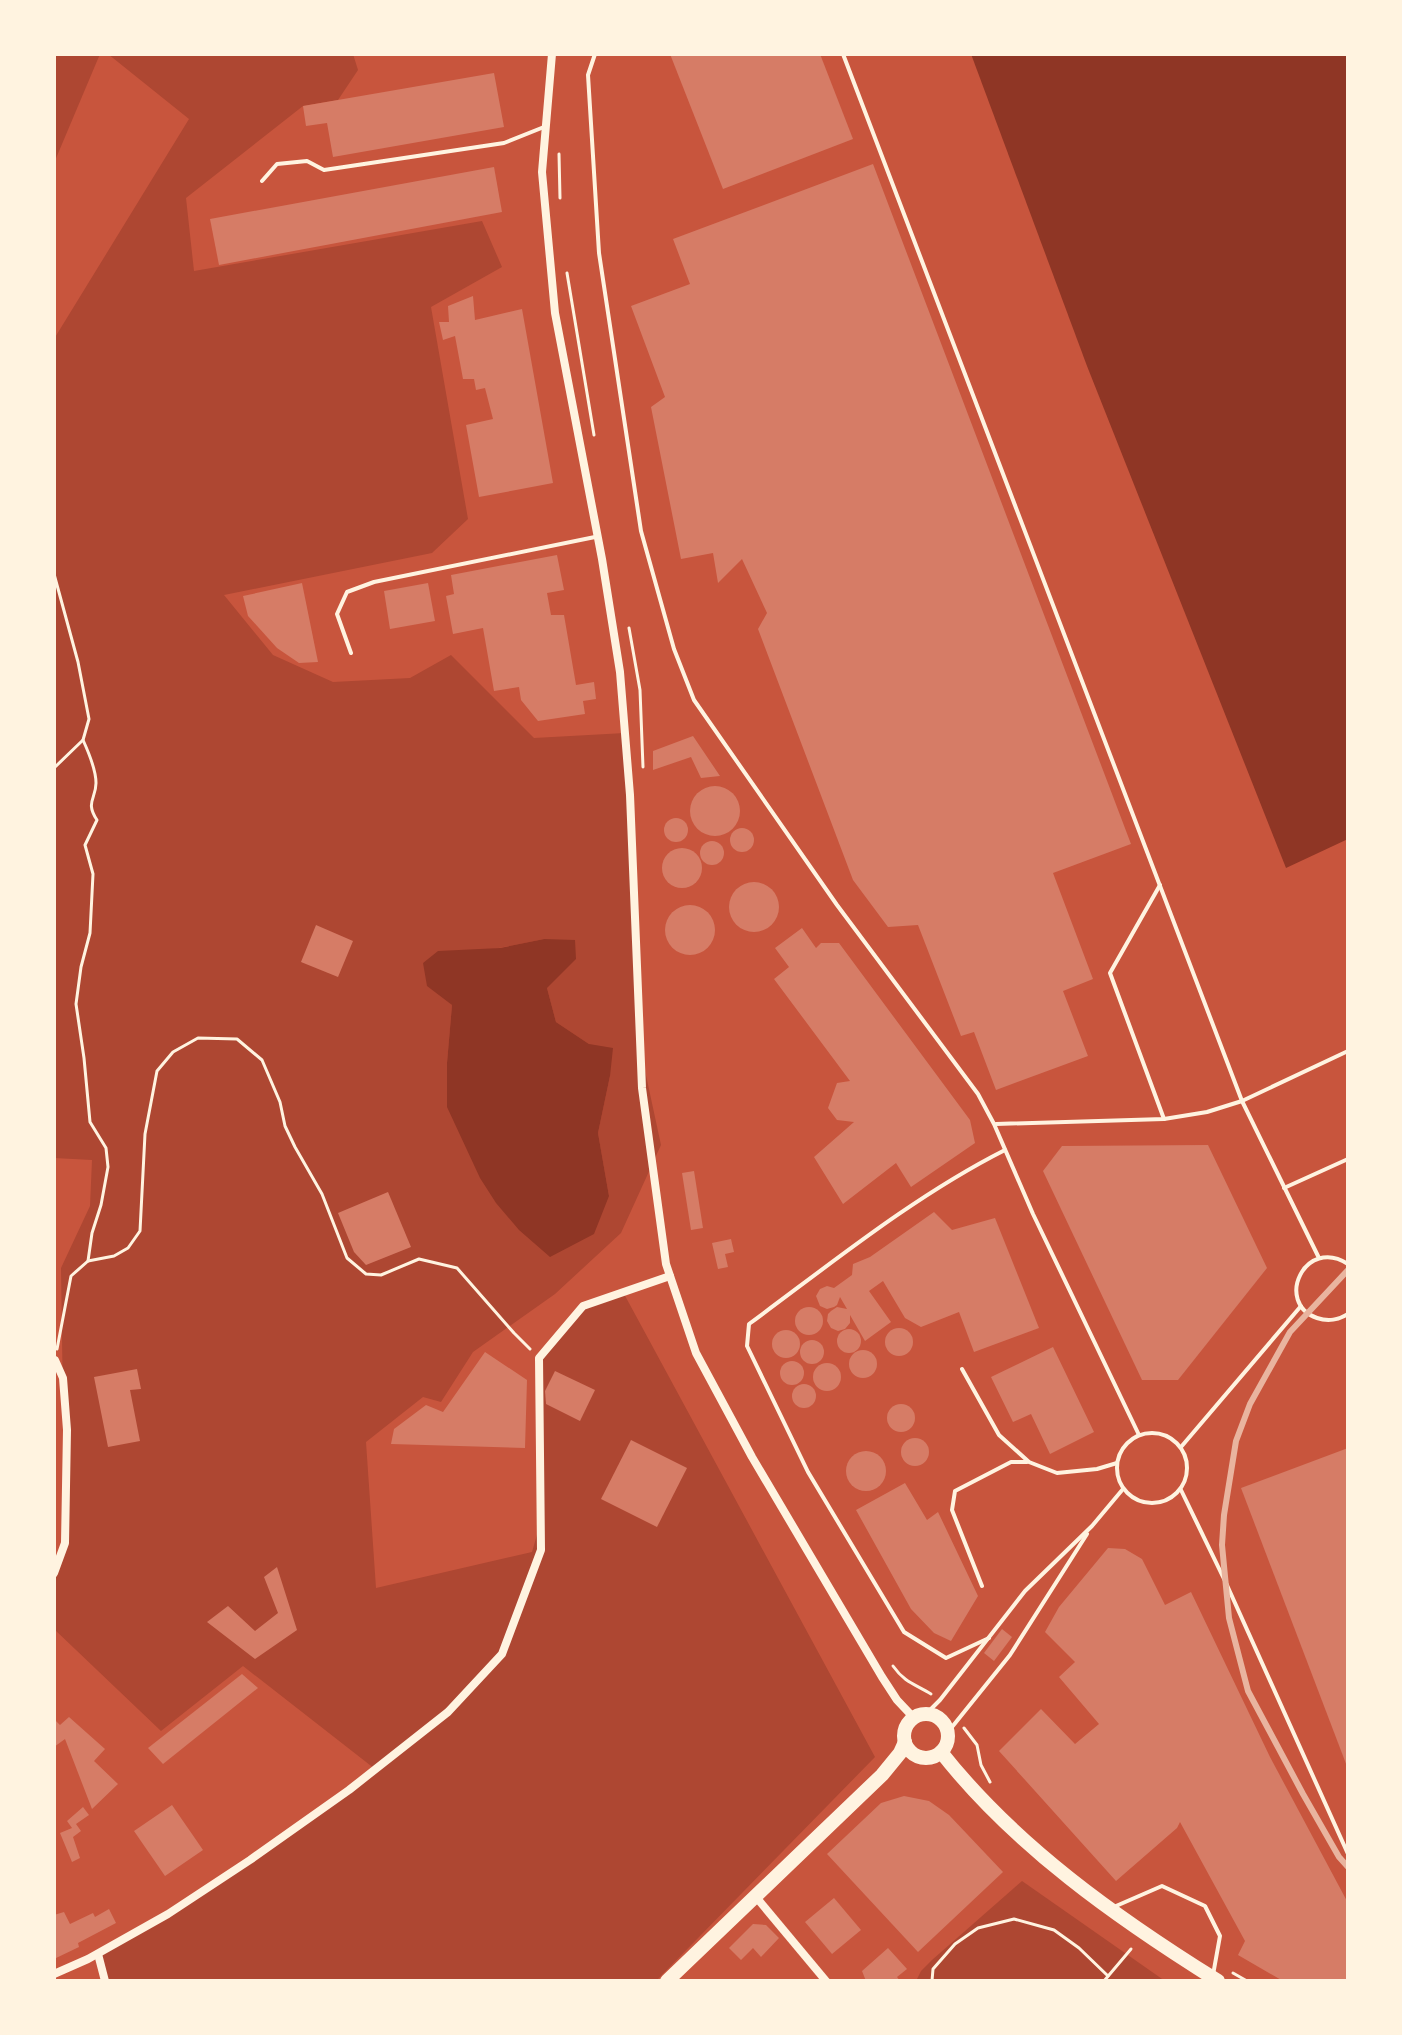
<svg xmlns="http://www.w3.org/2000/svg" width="1402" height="2035" font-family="'Roboto Condensed',sans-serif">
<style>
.green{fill:#ae4732;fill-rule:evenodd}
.water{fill:#8f3625}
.building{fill:#d67c66}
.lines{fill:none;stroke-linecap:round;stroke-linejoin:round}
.path{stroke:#fff3e0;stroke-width:3}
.service{stroke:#fff3e0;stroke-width:4}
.minor{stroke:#fff3e0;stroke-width:8}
.primary{stroke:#fff3e0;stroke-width:14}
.trunk{stroke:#fff3e0;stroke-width:14}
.rail{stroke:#e9b49f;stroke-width:6}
</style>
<rect width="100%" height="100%" fill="#c8553d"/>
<g class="green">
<polygon points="54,54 100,54 54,163"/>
<path d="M108,54H353L358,70L338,100L303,106L186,198L194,271L482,221L502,267L431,307L468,519L432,553L224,595L273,655L333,682L410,678L451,655L534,738L625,733L641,1052L661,1145L621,1233L555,1294L473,1352L441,1402L423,1397L366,1442L376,1588L532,1552L541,1521L539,1358L583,1306L623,1292L875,1757L656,1981H105L98,1954L250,1860L375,1769L243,1666L161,1731L54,1629V1562L65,1542L61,1268L90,1206L92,1160L54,1158V339L189,119ZM544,939L547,988L556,1022L589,1044L610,1076L598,1133L609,1196L447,1063L452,1005L423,963Z"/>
<polygon points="1022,1881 1165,1981 916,1981 921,1971 932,1960"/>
</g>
<g class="water">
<polygon points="971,54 1348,54 1348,839 1286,868 1087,366"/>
<polygon points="544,939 575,940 576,959 547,988 556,1022 589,1044 613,1048 610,1076 598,1133 609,1196 594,1234 550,1257 519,1230 496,1203 480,1178 447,1107 447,1063 452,1005 427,986 423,963 438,951 500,948"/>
</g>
<g class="building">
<polygon points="670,54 820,54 853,139 723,189"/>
<polygon points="494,73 504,127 333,157 327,123 306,126 303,106"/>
<polygon points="873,164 1131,844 1053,873 1093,979 1063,991 1088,1056 996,1090 974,1032 961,1036 918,925 888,927 853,880 758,629 767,613 742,559 718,583 713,553 681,559 651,407 665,397 631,306 690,284 673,239"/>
<polygon points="494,167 502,212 219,265 210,219"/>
<polygon points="473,296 475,320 522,309 553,483 479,497 466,425 493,419 485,388 476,390 474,379 463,379 455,336 443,340 439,322 449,322 448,306"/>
<polygon points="557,555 564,590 547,593 551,615 564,615 576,685 594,682 596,699 583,701 585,714 538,721 521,700 519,687 494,691 483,628 453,634 446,596 454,594 451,575"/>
<polygon points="302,583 318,662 299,663 277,648 248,616 243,596"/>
<polygon points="428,583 435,621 390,629 384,591"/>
<polygon points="693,736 720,776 701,778 691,757 653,770 653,751"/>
<circle cx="715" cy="811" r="25"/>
<circle cx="676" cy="830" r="12"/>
<circle cx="742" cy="840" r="12"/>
<circle cx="712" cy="853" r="12"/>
<circle cx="682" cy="868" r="20"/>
<circle cx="754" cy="907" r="25"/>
<circle cx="690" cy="930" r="25"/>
<polygon points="316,925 353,941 338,977 301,962"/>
<polygon points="802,928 816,948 821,943 839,943 970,1120 975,1143 911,1187 896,1163 843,1204 814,1157 854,1122 837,1120 828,1108 837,1083 850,1081 774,979 789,967 775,948"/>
<polygon points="1208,1145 1267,1268 1178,1380 1142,1380 1043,1171 1062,1146"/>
<polygon points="694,1171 703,1228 691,1230 682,1173"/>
<polygon points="388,1192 411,1247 366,1265 354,1252 338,1213"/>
<polygon points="934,1212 952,1230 995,1218 1039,1328 974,1352 959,1312 921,1327 905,1318 883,1281 869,1291 891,1322 865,1341 850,1315 850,1323 845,1329 838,1331 831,1328 827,1321 828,1314 831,1311 837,1307 847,1309 840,1297 837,1305 834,1307 827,1309 820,1306 816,1296 820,1289 827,1286 834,1288 852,1275 853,1264 870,1257"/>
<polygon points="731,1239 734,1252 725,1254 728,1267 718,1269 712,1243"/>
<circle cx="809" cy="1321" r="14"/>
<circle cx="899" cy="1342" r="14"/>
<circle cx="849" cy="1341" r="12"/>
<circle cx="786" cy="1344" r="14"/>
<circle cx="812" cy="1352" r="12"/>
<polygon points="1053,1347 1094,1432 1050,1454 1031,1414 1013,1422 991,1377"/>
<circle cx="863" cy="1364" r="14"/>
<polygon points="485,1352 527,1380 525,1448 391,1444 394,1429 426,1405 443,1412"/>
<circle cx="792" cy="1373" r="12"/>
<circle cx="827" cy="1377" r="14"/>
<polygon points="137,1369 141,1389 130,1390 140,1441 108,1447 94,1377"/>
<polygon points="555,1371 595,1390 580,1421 546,1404 545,1391"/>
<circle cx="804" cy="1396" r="12"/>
<circle cx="901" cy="1418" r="14"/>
<circle cx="915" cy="1452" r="14"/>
<polygon points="631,1440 687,1468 657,1527 601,1499"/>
<polygon points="1348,1448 1348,1769 1241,1488"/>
<circle cx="866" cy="1471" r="20"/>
<polygon points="905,1483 927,1520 938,1512 978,1596 951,1641 934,1633 911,1609 856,1510"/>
<polygon points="1108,1548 1125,1549 1142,1559 1165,1605 1191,1592 1270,1757 1348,1903 1348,1981 1283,1981 1238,1955 1245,1941 1180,1822 1177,1828 1116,1881 999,1751 1041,1709 1075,1744 1099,1724 1059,1677 1075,1662 1045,1632 1059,1607"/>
<polygon points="277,1567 297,1630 255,1659 207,1622 228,1606 255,1631 278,1613 264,1577"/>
<polygon points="1002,1629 1012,1637 994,1661 984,1653"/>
<polygon points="242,1674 258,1688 163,1764 148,1748"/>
<polygon points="69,1717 105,1749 94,1761 118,1784 92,1809 65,1739 54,1747 54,1719 60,1725"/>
<polygon points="904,1796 929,1801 949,1815 1003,1872 918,1952 827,1854 881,1803"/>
<polygon points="172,1805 203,1850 165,1876 134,1831"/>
<polygon points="83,1807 89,1815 76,1824 81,1831 73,1837 80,1858 72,1862 60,1833 72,1828 67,1821"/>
<polygon points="834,1898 861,1930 832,1954 805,1922"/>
<polygon points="109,1909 116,1923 78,1943 79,1947 54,1959 54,1915 64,1912 70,1924 93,1913 95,1917"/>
<polygon points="753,1924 766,1925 779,1938 761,1957 753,1948 741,1960 729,1948"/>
<polygon points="888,1948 907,1969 897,1977 900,1981 866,1981 862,1971"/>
</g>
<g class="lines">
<g class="path">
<polyline points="559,154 560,198"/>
<polyline points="567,273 594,435"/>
<polyline points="54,574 78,662 89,719 83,740 54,768"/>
<polyline points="629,628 640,690 643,767"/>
<path d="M83,740C88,751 96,771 96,783C96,799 85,802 97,820L85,845L93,874L90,933L81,967L76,1004L84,1058L90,1122L106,1148L108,1167L101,1205L92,1233L88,1261"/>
<polyline points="57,1349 71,1276 88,1261 114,1256 128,1248 140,1231 145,1134 157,1071 173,1052 198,1038 237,1039 262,1060 280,1102 285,1126 295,1147 322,1194 347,1258 366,1274 381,1275 419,1259 457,1268 514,1333 530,1349"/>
<path d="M893,1666C905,1683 915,1684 931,1694"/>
<polyline points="964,1728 977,1745 981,1765 990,1782"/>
<polyline points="1233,1973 1247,1981"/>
<polyline points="932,1981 933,1969 955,1944 978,1928 1014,1919 1054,1930 1079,1948 1108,1976"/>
<polyline points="1104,1981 1131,1949"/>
</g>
<g class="service">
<polyline points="595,54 588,75 599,253 641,531 674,649 694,700 837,905 978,1094 994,1124 1033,1214 1139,1435"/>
<polyline points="843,54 1242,1101 1319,1258"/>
<polyline points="262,181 277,164 307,161 324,170 504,143 544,127"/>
<polyline points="351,653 337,614 347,592 374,582 595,537"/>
<polyline points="1160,885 1110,973 1164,1119"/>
<polyline points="996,1124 1164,1119 1207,1112 1242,1101 1348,1051"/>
<polyline points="1284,1188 1348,1159"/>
<path d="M1348,1264C1305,1236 1274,1303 1317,1318C1329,1322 1338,1320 1348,1314"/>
<polyline points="962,1369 999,1435 1029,1462 1057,1473 1097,1469 1117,1463"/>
<circle cx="1152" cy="1468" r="35"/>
<polyline points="1181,1447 1301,1306"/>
<polyline points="1181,1490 1226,1583 1348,1854"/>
<polyline points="982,1586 952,1510 955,1491 1011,1462 1027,1462"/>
<path d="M989,1638L946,1658L904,1632L808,1472L747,1346L749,1324C832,1263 914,1196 1005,1150"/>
<polyline points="926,1714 940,1700 1025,1591 1092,1526 1123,1489"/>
<polyline points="948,1732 1010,1655 1087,1534"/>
<polyline points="1116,1906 1162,1886 1205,1906 1220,1936 1213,1975"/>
</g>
<g class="minor">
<polyline points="552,54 542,172 555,313 602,559 620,672 630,795 642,1088 666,1264 696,1353 752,1457 882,1677 897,1700 914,1718"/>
<polyline points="54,1362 55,1360 63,1378 67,1430 65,1543 54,1573"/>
<polyline points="756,1897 826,1981"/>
<polyline points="98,1954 105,1981"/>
<polyline points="54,1974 88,1959 168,1914 250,1860 349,1790 448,1712 502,1654 541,1550 539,1358 583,1306 670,1276"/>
</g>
<path class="primary" d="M941,1752C1015,1846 1117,1918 1218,1981"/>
<g class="trunk">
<circle cx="926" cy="1736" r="22"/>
<polyline points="667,1981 882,1775 900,1753 905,1742"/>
</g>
<polyline class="rail" points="1348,1270 1290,1332 1250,1404 1236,1441 1224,1515 1222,1545 1229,1618 1248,1691 1303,1794 1339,1857 1348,1867"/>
</g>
<rect width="1402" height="2035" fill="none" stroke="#fff3e0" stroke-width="112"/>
</svg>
